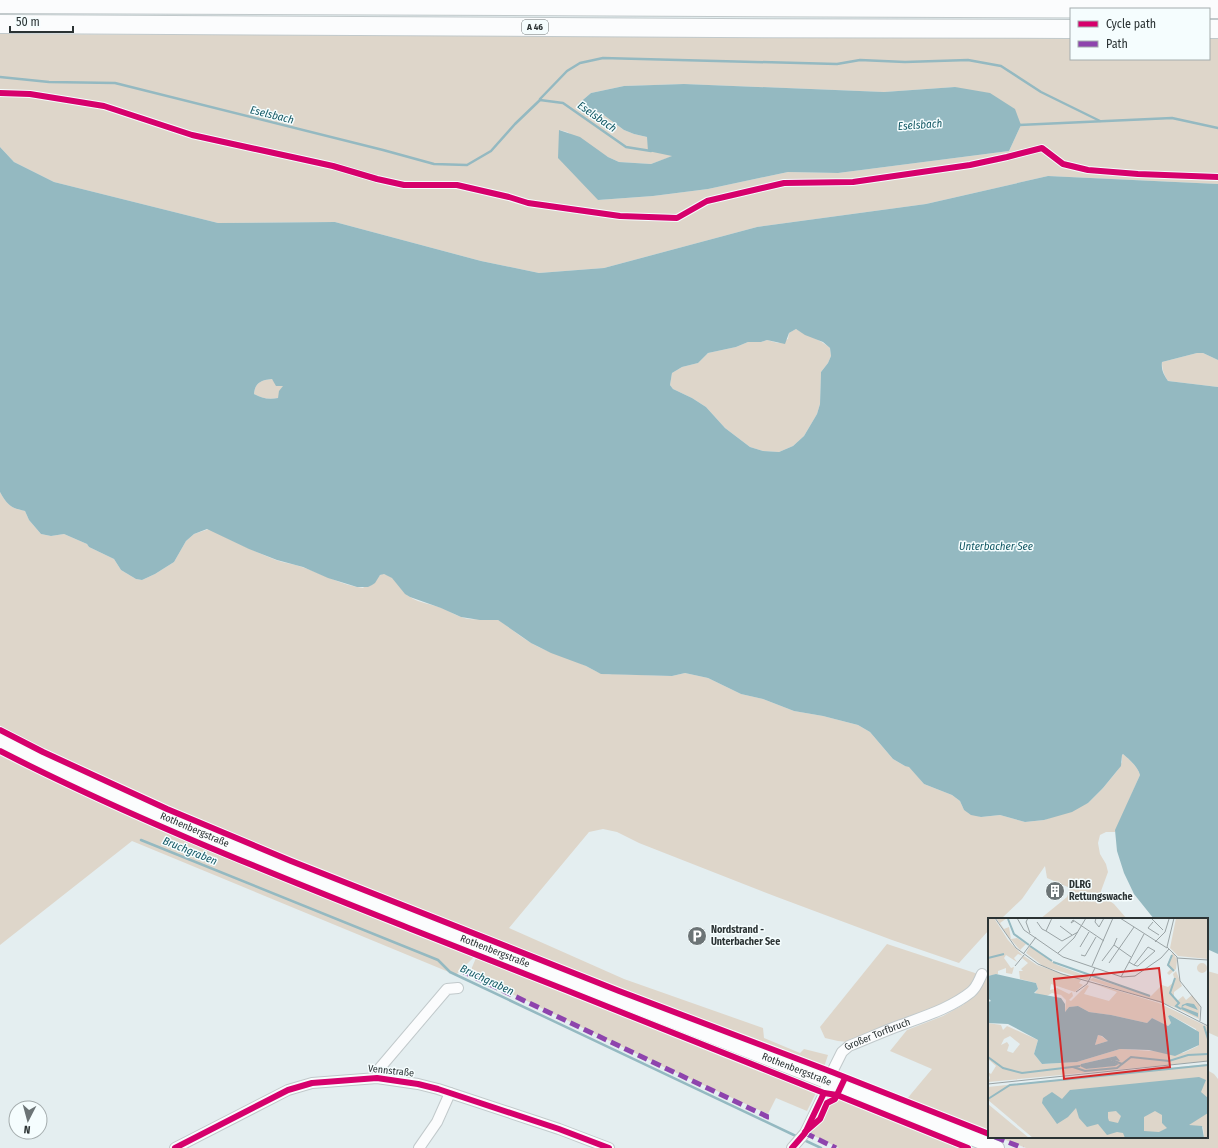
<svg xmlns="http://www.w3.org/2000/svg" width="1218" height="1148" font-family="'Fira Sans Condensed',sans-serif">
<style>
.green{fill:#ded6ca;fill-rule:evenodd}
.water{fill:#94b9c1;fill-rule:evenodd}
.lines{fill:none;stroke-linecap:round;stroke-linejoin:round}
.stream{stroke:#94b9c1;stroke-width:2.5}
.street-casing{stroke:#c1c9cb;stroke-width:12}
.secondary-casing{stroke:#c1c9cb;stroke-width:16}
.highway-casing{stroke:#c1c9cb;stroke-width:20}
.street{stroke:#fbfcfd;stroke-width:10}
.secondary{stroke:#fbfcfd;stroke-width:14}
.highway{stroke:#fbfcfd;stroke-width:18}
.quiet{stroke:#8e44ad;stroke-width:5;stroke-dasharray:10 5;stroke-linecap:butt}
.cycleway-casing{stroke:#f5fdfe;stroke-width:8}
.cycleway{stroke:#d6006c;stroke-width:6}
.labels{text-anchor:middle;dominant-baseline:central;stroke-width:3;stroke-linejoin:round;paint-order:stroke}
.shield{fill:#f5fdfe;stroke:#687071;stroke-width:1}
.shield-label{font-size:9px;font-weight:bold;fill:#2b3334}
.street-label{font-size:10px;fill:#2b3334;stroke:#f5fdfe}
.poi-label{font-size:10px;font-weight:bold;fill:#2b3334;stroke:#f5fdfe;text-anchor:start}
.water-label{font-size:11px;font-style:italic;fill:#135864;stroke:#f5fdfe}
.inset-river{fill:none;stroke:#94b9c1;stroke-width:2}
.inset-road{fill:none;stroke:#9aa3a5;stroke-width:1}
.view{fill:#d62828;fill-opacity:0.15;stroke:#d62828;stroke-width:2}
.inset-edge{fill:none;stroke:#2b3334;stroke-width:2}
</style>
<rect width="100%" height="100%" fill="#e4eef0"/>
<g class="green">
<path d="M0,34L1071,38V59H1209V39H1218V184L1048,176L926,204L757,227L604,268L539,273L481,261L335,222L218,223L54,182L14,162L0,147ZM684,84L884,92L955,87L1021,125L1009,151L838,173L788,172L708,189L653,196L598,200L559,130L567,132L608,157L619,162L651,164L673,156L647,137L634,134L624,130L601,113L588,109L578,104L591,93L624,86Z"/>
<path d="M796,329C808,336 820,339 830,348L831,356L828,363L821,372L820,404L817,414L804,436L793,446L779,452L763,451L750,447L725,428L706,407L692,398L673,389L670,385L672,373L682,367L698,363L708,353L736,347L748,342H761L767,340L778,343L788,339L789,333Z"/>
<path d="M1197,353H1203L1218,360V387L1168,381C1164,375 1162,370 1162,362Z"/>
<path d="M272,379L279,385L284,386L278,398C268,400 262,398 254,394C255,382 262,380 272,379Z"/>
<path d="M0,492C7,505 11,508 25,511L29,520L41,534L51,536L64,534L87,544L89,547L114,559L121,570L136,579L142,580L155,574L174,562L186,541L194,534L209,529C231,540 253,551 276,560C284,563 294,564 302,567C323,574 341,585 363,588C367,585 380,574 383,574C396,574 400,591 410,597C419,603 431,604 442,608C451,612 460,618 470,619C479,620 492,616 500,621C511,628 521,638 533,644C549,653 567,657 584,665C593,669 601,676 612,674L672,676L685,673L708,678L741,694L763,699L794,711L823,716L858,725L870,732L893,759L905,766H909L924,784L952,795L960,801L964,810L981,817L1000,815L1025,822L1044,820L1088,803L1103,788L1117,771L1122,762V755L1123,754C1129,759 1138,767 1140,775L1115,832H1106L1100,835L1098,843L1100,854L1106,864L1108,872L1101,891V895L1114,904L1127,919H1040L1067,897L1070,888L1047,878L1045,866L1022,899L1001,919H989V930L959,963L892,940L777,897L639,843L617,832L603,829L589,832L509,928L624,979L763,1028L764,1038L800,1053L804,1049L828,1055L824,1067C686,1015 548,961 410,907C271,852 133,797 0,727Z"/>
<path d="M0,752C154,830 315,892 476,955L456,975L132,841L0,945Z"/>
<polygon points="887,944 978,974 971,988 954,1000 848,1042 838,1041 825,1038 820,1027"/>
<polygon points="476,958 816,1093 807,1111 776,1098 768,1114 672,1071 473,975 470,972"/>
<polygon points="1207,971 1218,974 1218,1037 1207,1032"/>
<polygon points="986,977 989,979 989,1133 906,1100 932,1069 890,1051 907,1030 943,1016 963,1005 977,992"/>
<polygon points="1207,1070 1214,1074 1218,1079 1218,1148 1026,1148 998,1137 1207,1137"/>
<polygon points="834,1096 847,1102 963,1148 839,1148 810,1134 826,1098"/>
</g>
<g class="water">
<polygon points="684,84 884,92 955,87 990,93 1015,109 1021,125 1009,151 838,173 788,172 708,189 653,196 598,200 558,158 559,130 580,137 608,157 619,162 651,164 672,156 648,151 647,137 634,134 624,130 601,113 588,109 578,104 591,93 624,86"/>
<path d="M0,147L14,162L54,182L218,223L335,222L481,261L539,273L604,268L757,227L926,204L1048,176L1218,184V360L1203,353H1197L1162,362C1161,370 1164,375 1168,381L1218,387V954L1207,949V919H1154L1134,894L1124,873L1117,851L1115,830L1140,775C1138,767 1129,759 1123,754L1122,755L1121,766L1103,788L1088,803L1072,812L1044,820L1025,822L1000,815L981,817L971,815L964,810L960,801L952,795L924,784L909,767L905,766L893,759L870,732L858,725L823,716L794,711L763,699L741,694L708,678L685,673L672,676L601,674L586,666L551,653L531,643L498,620H480L461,617L441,608L410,597L405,594L392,578L384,574L380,575L375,583L372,585L368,587H357L328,578L303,567L277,560L249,549L207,529L194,534L186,541L174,562L155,574L142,580L136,579L121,570L114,559L89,547L87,544L64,534L51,536L41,534L29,520L25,511C11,508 7,505 0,492ZM796,329L805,335L823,342L830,348L831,356L828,363L821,372L820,404L817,414L804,436L793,446L779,452L763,451L750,447L725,428L706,407L692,398L673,389L670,385L672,373L682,367L698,363L708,353L736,347L748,342H761L767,340L785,344L789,333ZM272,379L276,386H283L279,391L278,398C268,400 262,398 254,394C255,382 262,380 272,379Z"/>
</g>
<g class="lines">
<g class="stream">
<polyline points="0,77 49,82 115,83 383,150 434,164 467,165 491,151 515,124 540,100 563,103 626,147 651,151"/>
<polyline points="540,99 567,71 580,63 603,58 837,64 860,60 905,62 968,60 1001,66 1041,92 1100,121"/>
<polyline points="1019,125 1172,118 1218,128"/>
<polyline points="141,840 438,960 450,972 798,1137"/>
<polyline points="804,1140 821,1148"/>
</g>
<g class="street-casing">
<g id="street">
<polyline points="377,1078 379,1069 447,989 458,988"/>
<polyline points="175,1148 288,1090 312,1083 377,1078 418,1084 438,1089 559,1129 609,1148"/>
<polyline points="419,1148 437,1122 450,1093"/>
<path id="s1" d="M792,1148L805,1133L822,1098L832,1072L842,1052L849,1046C867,1039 884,1031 901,1025C925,1016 951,1008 971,992C977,987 979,980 982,974"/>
</g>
</g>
<g class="secondary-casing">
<g id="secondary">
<path id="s2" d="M0,741L104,791L295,873L997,1148"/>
</g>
</g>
<g class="highway-casing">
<g id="highway">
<polyline points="0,4 1218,9"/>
<polyline points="0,24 717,28 1071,29"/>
<polyline points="1209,29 1218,29"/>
</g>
</g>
<use href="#street" class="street"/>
<use href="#secondary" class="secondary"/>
<use href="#highway" class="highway"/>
<g class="quiet">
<polyline points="462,971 768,1117 773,1117"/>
<polyline points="805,1133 836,1148"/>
<polyline points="995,1137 1023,1148"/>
</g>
<g class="cycleway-casing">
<g id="cycleway">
<polyline points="0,93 30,94 104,106 192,135 333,166 377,179 404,185 457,185 509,197 528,203 620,216 677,218 707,201 784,183 853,182 970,165 1007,157 1042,148 1063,164 1088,170 1138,174 1218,177"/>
<polyline points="0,730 43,752 167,809 291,861 619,991 832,1072 989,1134"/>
<path d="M0,751C133,819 273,874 411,929C549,983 686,1038 824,1093L837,1095L968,1148"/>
<polyline points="805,1132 820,1119 827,1103 835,1099 845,1078"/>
<polyline points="175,1148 288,1090 312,1083 377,1078 418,1084 438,1089 559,1129 609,1148"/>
<polyline points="792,1148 805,1133 824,1093"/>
</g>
</g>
<use href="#cycleway" class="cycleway"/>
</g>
<defs>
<g id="building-disc" transform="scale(1)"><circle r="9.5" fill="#6c7476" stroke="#f5fdfe"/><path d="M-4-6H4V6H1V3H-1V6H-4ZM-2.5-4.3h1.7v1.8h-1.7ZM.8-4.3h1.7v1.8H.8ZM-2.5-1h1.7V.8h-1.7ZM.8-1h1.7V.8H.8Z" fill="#fff"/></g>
<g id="parking-disc" transform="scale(1)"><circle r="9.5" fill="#6c7476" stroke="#f5fdfe"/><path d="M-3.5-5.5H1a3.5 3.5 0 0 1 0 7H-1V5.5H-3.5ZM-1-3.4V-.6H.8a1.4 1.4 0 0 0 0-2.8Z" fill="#fff"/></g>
</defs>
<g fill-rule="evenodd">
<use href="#building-disc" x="1055" y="891"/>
<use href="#parking-disc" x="697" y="936"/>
</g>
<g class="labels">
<rect class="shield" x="522" y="20" width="26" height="14" rx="3"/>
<g class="shield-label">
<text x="535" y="27">A 46</text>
</g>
<g class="street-label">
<text stroke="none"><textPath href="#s2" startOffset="214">Rothenbergstraße</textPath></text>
<text stroke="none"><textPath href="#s2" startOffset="538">Rothenbergstraße</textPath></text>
<text stroke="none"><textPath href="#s1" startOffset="149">Großer Torfbruch</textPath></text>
<text stroke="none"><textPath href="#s2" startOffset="862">Rothenbergstraße</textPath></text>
<text transform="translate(391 1071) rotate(6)">Vennstraße</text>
</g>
<g class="poi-label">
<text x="1069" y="885">DLRG<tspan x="1069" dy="12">Rettungswache</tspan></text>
<text x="711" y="930">Nordstrand -<tspan x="711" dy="12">Unterbacher See</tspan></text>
</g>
<g class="water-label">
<text transform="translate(272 115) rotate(14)">Eselsbach</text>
<text transform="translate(597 117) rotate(35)">Eselsbach</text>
<text transform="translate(920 125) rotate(-4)">Eselsbach</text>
<text x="996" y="546">Unterbacher See</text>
<text transform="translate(190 851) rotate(22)">Bruchgraben</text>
<text transform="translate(487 980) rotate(25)">Bruchgraben</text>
</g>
</g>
<g transform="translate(988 918)">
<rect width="220" height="220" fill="#e4eef0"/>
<path d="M0,0H6L20,22L35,38L30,36L26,40L29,44L18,37L16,40L23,50L26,49L24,56L18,55V50L10,53V56L0,58ZM8,0H19L12,5L16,11L21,9L23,21L29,20L38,26L32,32L19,17ZM188,0H220V41L190,38L182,30ZM42,28L69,47L101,59L100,62L55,48L38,35ZM185,34L189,42L188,51L181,57L179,55L183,51L179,47ZM36,38L49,47L93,62L91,65L95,67L87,74L63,66L62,72L69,70L81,76L84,74L85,78L81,82L83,83L99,67L101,68L96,76L121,83L129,74L101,64L171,85L220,109V143L0,164L2,160L0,154L3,156L8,148L0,141V105L13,107L15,112L19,108L50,122L46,136L54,146L89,144L132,131L195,135L210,128L208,111L182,97L180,98L183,105L180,108L164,100L159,105L123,97L101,94L90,88L81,89L77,94L78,82L73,77L64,75L57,79L47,75L50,71L48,65L32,61L31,53H35L33,51L40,45L34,40ZM22,118L32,126L25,135L19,133L21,127L19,124L13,127L16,121ZM128,138L130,143L122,142L129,145L122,148L98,151L93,146ZM209 50a5 5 0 1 1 10 0a5 5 0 1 1-10 0ZM188,53L194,68L186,74V80L189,83L195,78L198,82L204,77L212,87L211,101L186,89L101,62L105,60L163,78L174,67L180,69L187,63L185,56ZM110,117L113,118L120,123L107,127ZM220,146L219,220H216L215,209L190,220H45L0,182V169ZM0,186L41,220H0Z" fill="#ded6ca" fill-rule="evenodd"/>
<path d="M8,56L48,65L50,71L46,75L73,80L77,86V94L81,89L90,88L101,94L123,97L159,105L164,100L180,108L183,105L180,98L182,97L211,114V127L187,138L161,132L132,131L89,144L54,146L46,136L50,122L20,106L0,105V84L3,83L0,80V58ZM110,117L114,118L120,123L107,127ZM199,85L206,86L210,92L197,87L194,89L210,95V99L193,91L194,87ZM128,138L132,143L123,142L131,146L127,148L98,151L92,148L93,146ZM211,159L218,162L213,174L220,180V195L201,207L214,208L216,220H137L135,215L129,214L119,217L110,206L99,209L91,200L88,190L80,199L69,206L54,185L55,180L64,174L74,181L82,172ZM128,193L133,198L130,205L121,203L120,200V194ZM167,193L174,197V205L179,210L171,214L156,213V199Z" fill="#94b9c1" fill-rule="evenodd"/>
<path class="inset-river" d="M20,1L26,16L41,27M42,28L64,43M184,37L180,47L186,53M0,40L16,36M65,44L162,78M187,60L182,75L191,85L188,88L193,91M216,108L220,121M0,139L15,150L34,155L92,148M124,142L134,146L143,139L181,143L200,137L220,136M85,149L97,153L129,150L134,146M0,181L22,167L220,147"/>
<path class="inset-road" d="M7,0L28,30L50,46L74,56L173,84L220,108M29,0L36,12L75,39L134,59L147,58L173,40L181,31M40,0L38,4L42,15M64,0L58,13L74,23L90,14M108,0L107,4L111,9L116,0M132,0L179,30M163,0L175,12M186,0L179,29L189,39L192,63L213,89L212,103M86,3L83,5L85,2L116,23M49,4L54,11L58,13M165,4L160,10L171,17M72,8L84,17M129,20L126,27L143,39M167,24L177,14L181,1M92,29L101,14M36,35L48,19M70,35L86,20L98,0M93,37L97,38L108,19M189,40L220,42M114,43L126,27M141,44L146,47L149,48H150L167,33L160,29L146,47M121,45L146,9M27,48L36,37M104,48L125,0M133,59L156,16M88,74L99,66L107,50M0,166L220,143"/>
<path class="view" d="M171,50L182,149L76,161L66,61Z"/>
<rect width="220" height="220" class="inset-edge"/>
</g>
<rect x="1070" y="8" width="140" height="52" fill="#f5fdfe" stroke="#a4acad"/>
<rect x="1078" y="21" width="20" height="6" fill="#d6006c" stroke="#a4acad"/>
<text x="1106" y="28" font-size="12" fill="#2b3334">Cycle path</text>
<rect x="1078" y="41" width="20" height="6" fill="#8e44ad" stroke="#a4acad"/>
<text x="1106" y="48" font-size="12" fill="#2b3334">Path</text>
<g transform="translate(28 1120) rotate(186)"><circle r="19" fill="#f5fdfe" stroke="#a4acad"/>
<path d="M0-3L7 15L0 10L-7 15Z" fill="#6c7476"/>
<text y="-6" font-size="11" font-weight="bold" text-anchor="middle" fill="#2b3334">N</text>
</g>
<path d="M10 26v6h63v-6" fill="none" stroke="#2b3334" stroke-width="2"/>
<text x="16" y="26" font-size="12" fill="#2b3334" stroke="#f5fdfe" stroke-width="3" paint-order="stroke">50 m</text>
</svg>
